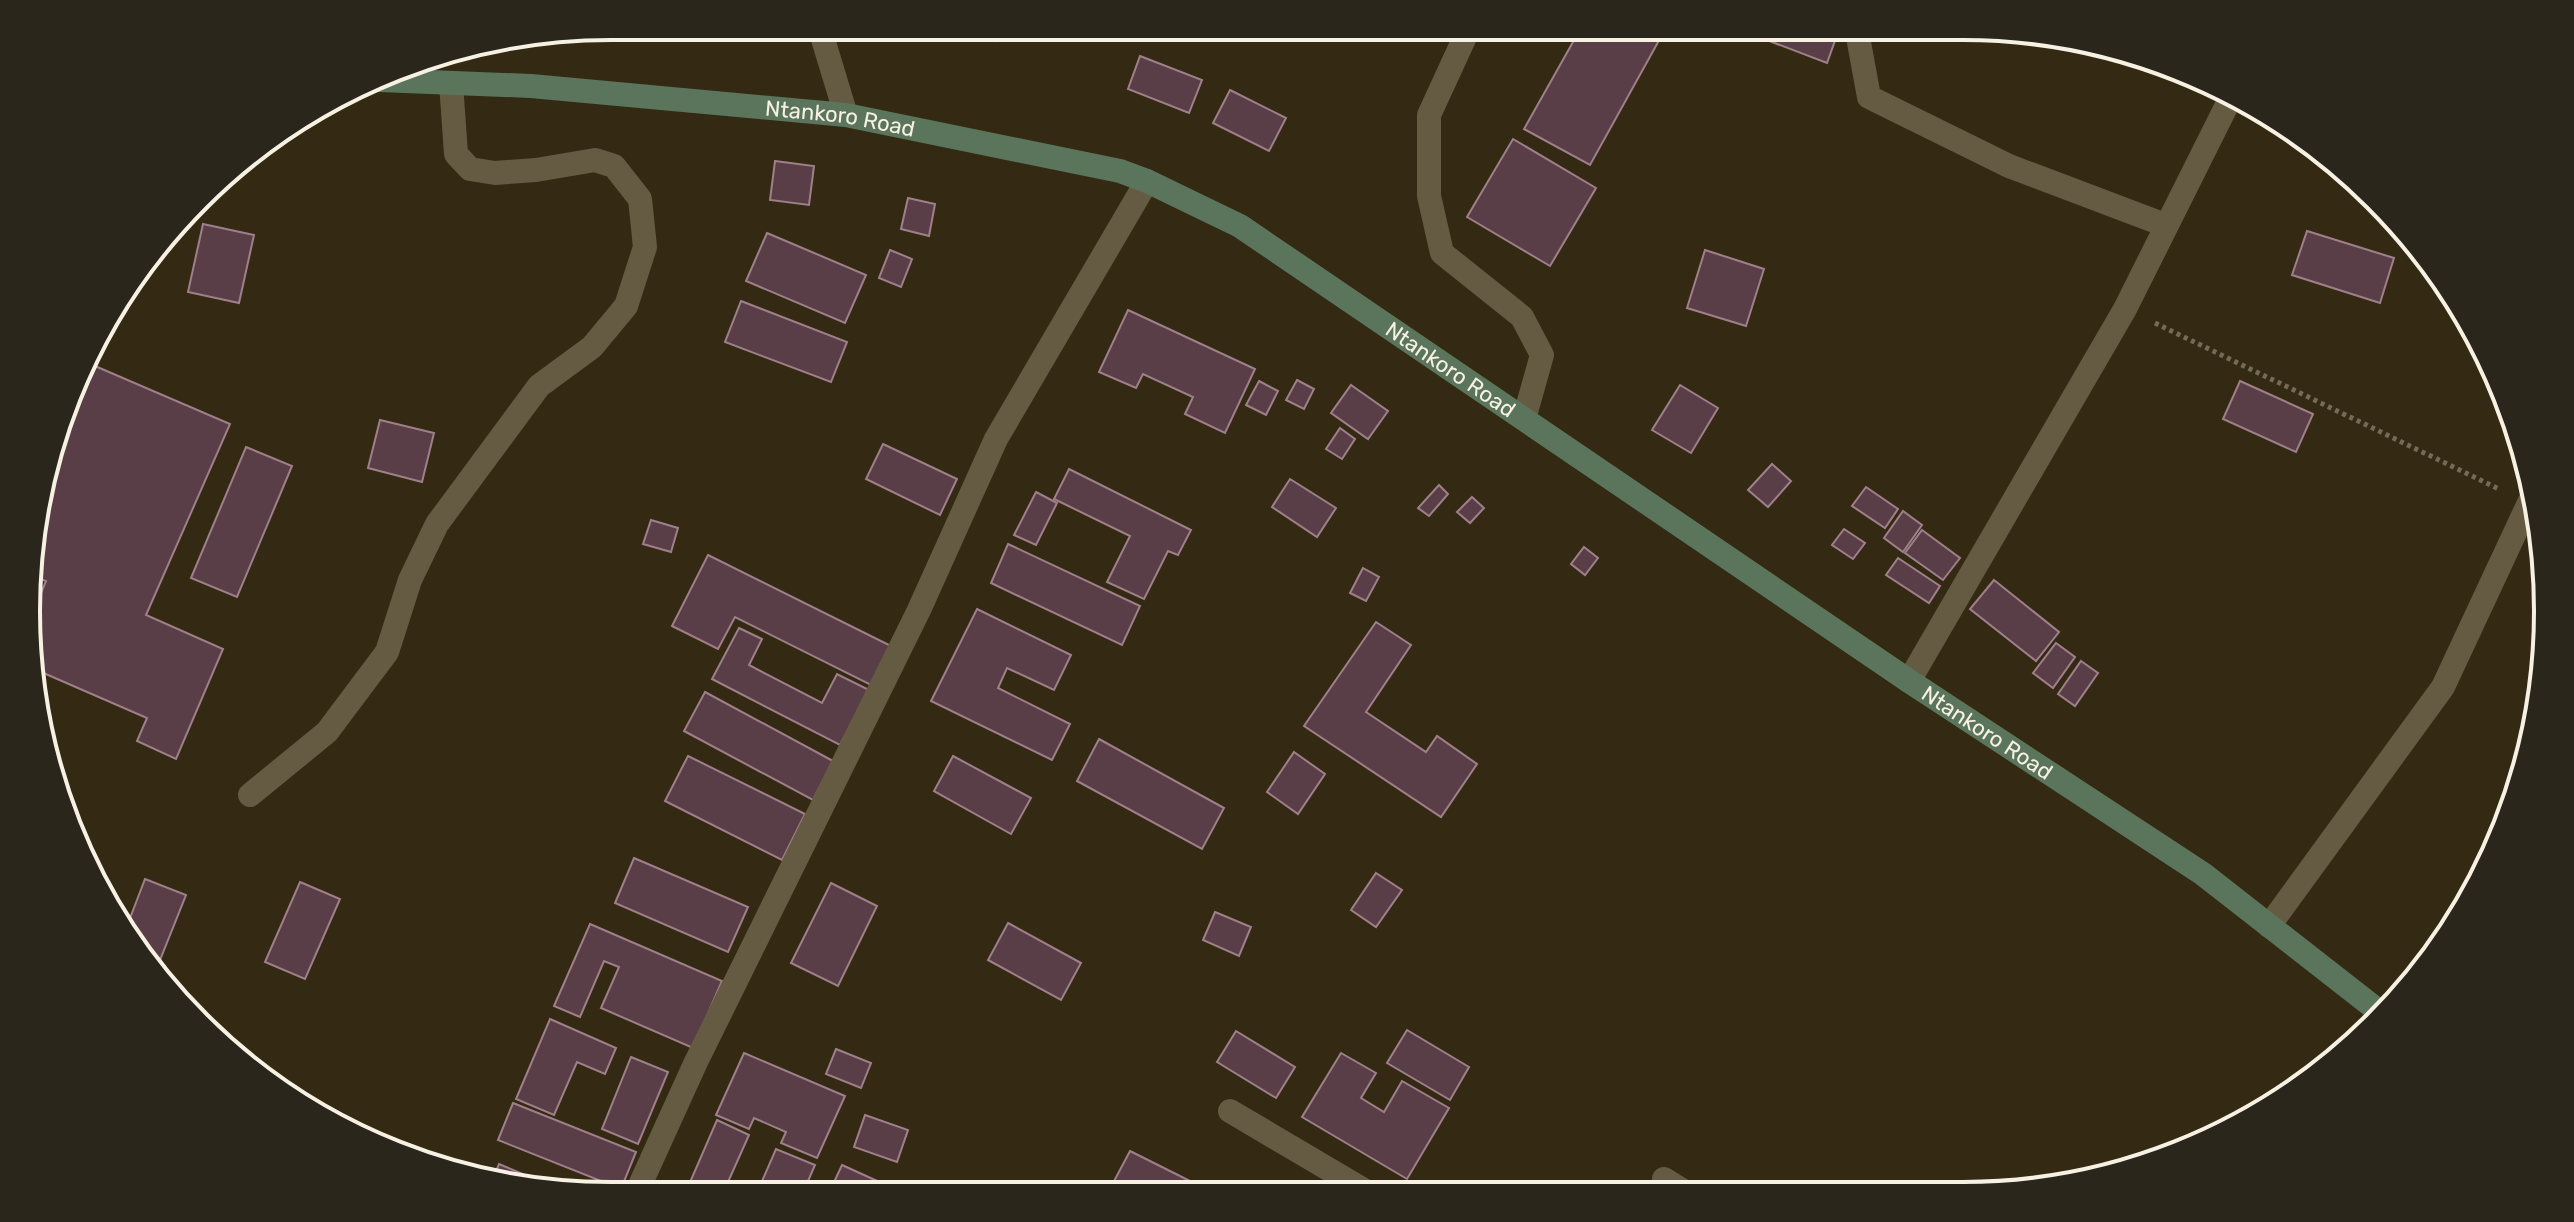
<svg xmlns="http://www.w3.org/2000/svg" width="2574" height="1222" font-family="Rubik,sans-serif">
<style>
.building{fill:#593e47;stroke:#9f808a;stroke-width:2}
.lines{fill:none;stroke-linecap:round;stroke-linejoin:round}
.path{stroke:#746b57;stroke-width:5;stroke-dasharray:4 4;stroke-linecap:butt}
.minor{stroke:#655b42;stroke-width:24}
.secondary{stroke:#5a755b;stroke-width:24}
.labels{text-anchor:middle;dominant-baseline:central;stroke-width:8;stroke-linejoin:round;paint-order:stroke}
.street-label{font-size:22px;fill:#f7f1e3;stroke:#18140a}
.rim{fill:none;stroke:#f7f1e3;stroke-width:4}
</style>
<rect width="100%" height="100%" fill="#342a13"/>
<g class="building">
<polygon points="952,26 999,26 995,41 951,30"/>
<polygon points="1582,26 1667,26 1590,165 1524,129"/>
<polygon points="1754,26 1813,26 1837,35 1827,63 1751,34"/>
<polygon points="1140,56 1202,80 1189,113 1128,89"/>
<polygon points="1230,90 1286,118 1269,151 1213,123"/>
<polygon points="1513,139 1596,188 1550,266 1467,217"/>
<polygon points="775,161 814,166 809,205 770,200"/>
<polygon points="908,198 935,204 929,236 901,229"/>
<polygon points="203,224 254,235 239,303 188,292"/>
<polygon points="2307,231 2394,258 2380,303 2292,275"/>
<polygon points="767,233 866,275 845,323 746,281"/>
<polygon points="890,250 912,259 901,287 879,278"/>
<polygon points="1705,250 1764,269 1746,326 1687,308"/>
<polygon points="741,301 847,342 831,382 725,342"/>
<polygon points="1128,310 1255,369 1225,433 1185,414 1193,397 1143,374 1136,388 1099,372"/>
<polygon points="88,363 230,424 146,615 223,649 176,759 137,741 147,718 32,668 34,610 46,581 35,577 37,496"/>
<polygon points="1297,380 1314,389 1304,409 1286,400"/>
<polygon points="1259,381 1278,391 1266,415 1246,405"/>
<polygon points="2240,381 2313,414 2296,452 2223,419"/>
<polygon points="1351,385 1388,411 1368,439 1331,413"/>
<polygon points="1680,385 1718,408 1691,453 1652,430"/>
<polygon points="380,420 434,433 422,482 368,468"/>
<polygon points="1340,428 1355,439 1342,459 1326,449"/>
<polygon points="883,444 957,479 940,515 866,479"/>
<polygon points="246,447 292,466 237,597 191,578"/>
<polygon points="1772,464 1791,481 1768,507 1748,490"/>
<polygon points="1069,469 1191,530 1178,555 1168,551 1144,599 1107,582 1130,536 1054,499"/>
<polygon points="1290,479 1336,508 1317,537 1272,507"/>
<polygon points="1439,485 1448,494 1429,516 1418,508"/>
<polygon points="1866,487 1898,509 1885,528 1852,506"/>
<polygon points="1036,492 1057,503 1036,545 1014,535"/>
<polygon points="1472,497 1484,508 1470,523 1457,512"/>
<polygon points="1903,511 1922,525 1903,552 1884,538"/>
<polygon points="651,520 678,528 671,552 643,544"/>
<polygon points="1844,529 1865,543 1853,559 1832,545"/>
<polygon points="1922,530 1960,558 1943,580 1905,553"/>
<polygon points="1008,544 1140,606 1122,645 991,583"/>
<polygon points="1584,547 1598,558 1585,575 1571,564"/>
<polygon points="708,555 893,647 873,686 735,617 718,649 672,626"/>
<polygon points="1898,558 1940,586 1929,603 1886,575"/>
<polygon points="1363,568 1379,577 1366,601 1350,593"/>
<polygon points="1994,580 2059,632 2036,661 1970,609"/>
<polygon points="977,609 1071,655 1054,690 1007,668 998,688 1070,724 1052,760 931,701"/>
<polygon points="1376,622 1411,645 1366,712 1426,752 1437,736 1477,764 1441,817 1304,726"/>
<polygon points="739,628 762,639 749,665 822,703 837,674 869,690 840,745 712,679"/>
<polygon points="2056,643 2075,657 2053,688 2033,673"/>
<polygon points="2081,661 2098,673 2075,706 2058,694"/>
<polygon points="705,692 833,761 813,800 684,731"/>
<polygon points="1099,739 1224,808 1202,849 1077,781"/>
<polygon points="1294,752 1325,774 1298,814 1267,792"/>
<polygon points="688,756 805,814 782,860 665,801"/>
<polygon points="953,756 1031,798 1011,834 934,791"/>
<polygon points="634,858 748,907 728,952 615,903"/>
<polygon points="1376,873 1402,890 1376,927 1351,910"/>
<polygon points="145,879 186,895 158,965 154,964 127,926"/>
<polygon points="300,882 340,899 305,979 265,962"/>
<polygon points="831,883 877,906 838,986 791,963"/>
<polygon points="1215,912 1251,927 1239,956 1203,940"/>
<polygon points="1008,923 1081,963 1061,1000 988,960"/>
<polygon points="590,924 722,981 693,1048 601,1008 619,967 604,961 580,1017 554,1006"/>
<polygon points="550,1019 616,1048 605,1074 577,1062 554,1115 516,1099"/>
<polygon points="1407,1030 1469,1067 1450,1100 1387,1063"/>
<polygon points="1236,1031 1295,1067 1276,1098 1217,1062"/>
<polygon points="836,1049 871,1063 861,1088 826,1074"/>
<polygon points="744,1053 845,1096 817,1158 781,1143 786,1132 754,1118 749,1129 716,1115"/>
<polygon points="1341,1053 1376,1073 1361,1098 1384,1112 1402,1081 1449,1108 1407,1179 1302,1117"/>
<polygon points="631,1057 668,1072 638,1144 602,1129"/>
<polygon points="513,1103 636,1152 621,1189 498,1140"/>
<polygon points="865,1115 908,1130 897,1162 854,1147"/>
<polygon points="717,1120 749,1135 728,1182 756,1195 776,1149 815,1165 802,1195 684,1196"/>
<polygon points="1130,1151 1194,1183 1189,1194 1136,1194 1113,1183"/>
<polygon points="499,1164 563,1191 491,1183"/>
<polygon points="842,1165 908,1195 828,1195"/>
</g>
<g class="lines">
<polyline class="path" points="2155,323 2499,489"/>
<g class="minor">
<polyline points="819,26 846,115"/>
<polyline points="1470,26 1429,115 1429,196 1442,253 1522,317 1542,355 1524,419"/>
<polyline points="1856,26 1869,97 2009,166 2165,225"/>
<polyline points="1909,681 2125,309 2232,95"/>
<polyline points="250,795 327,732 387,652 410,580 437,524 539,386 592,347 626,306 645,247 640,199 614,166 595,160 536,170 495,173 470,169 456,154 451,83"/>
<polyline points="2269,926 2443,687 2535,490"/>
<polyline points="1230,1111 1369,1193"/>
<polyline points="1664,1179 1685,1192"/>
<polyline points="635,1196 695,1064 919,610 996,439 1147,181"/>
</g>
<path class="secondary" id="s1" d="M380,80L531,86L846,115L1120,171L1147,181L1240,226L1909,681L2203,874L2381,1013"/>
</g>
<g class="labels">
<g class="street-label">
<text stroke="none"><textPath href="#s1" startOffset="462">Ntankoro Road</textPath></text>
<text stroke="none"><textPath href="#s1" startOffset="1134">Ntankoro Road</textPath></text>
<text stroke="none"><textPath href="#s1" startOffset="1782">Ntankoro Road</textPath></text>
</g>
</g>
<path d="M0 0H2574V1222H0ZM611 40H1963A571 571 0 0 1 2534 611V611A571 571 0 0 1 1963 1182H611A571 571 0 0 1 40 611V611A571 571 0 0 1 611 40Z" fill="#2a261b" fill-rule="evenodd"/>
<path class="rim" d="M611 40H1963A571 571 0 0 1 2534 611V611A571 571 0 0 1 1963 1182H611A571 571 0 0 1 40 611V611A571 571 0 0 1 611 40Z"/>
</svg>
